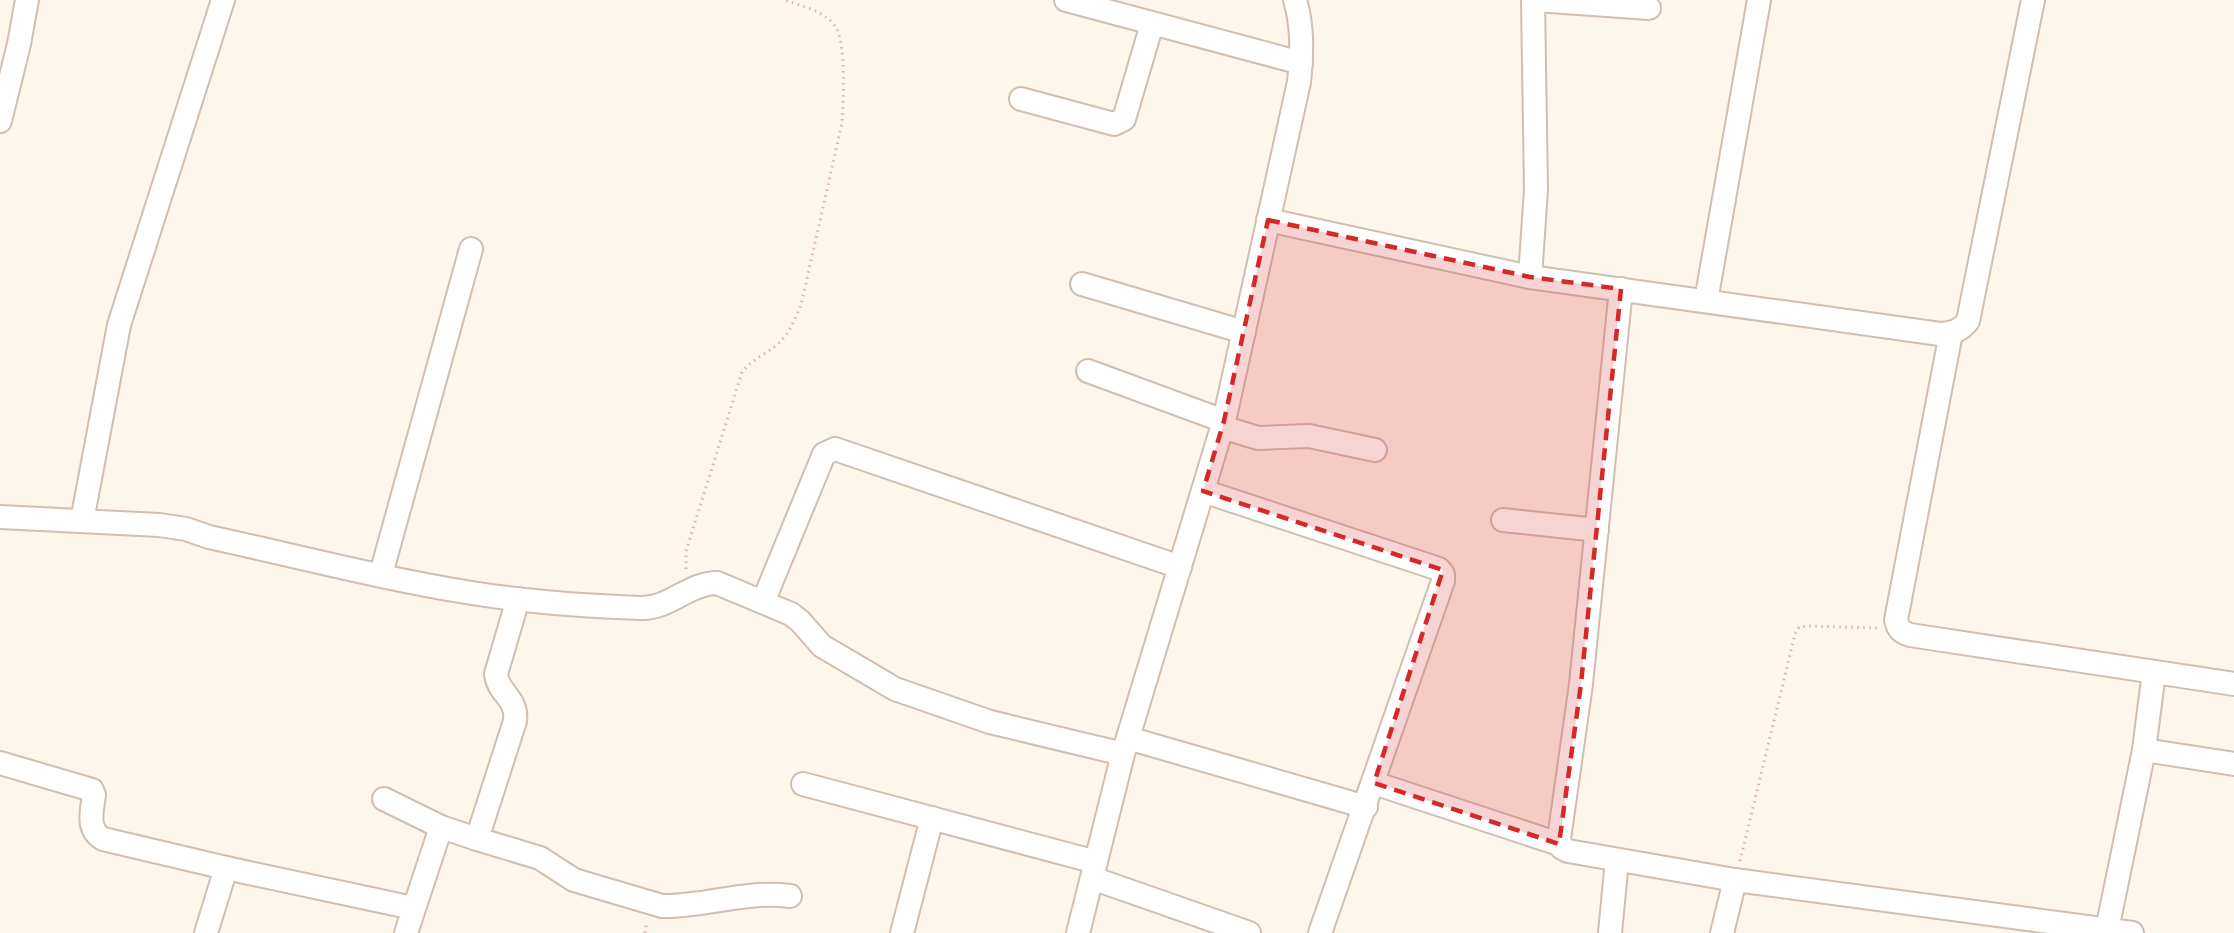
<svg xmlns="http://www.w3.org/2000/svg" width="2234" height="933" font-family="Signika,sans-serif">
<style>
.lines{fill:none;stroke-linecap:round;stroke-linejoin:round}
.minor-casing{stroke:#d1beb0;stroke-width:26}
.path{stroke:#d9b8a5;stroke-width:3;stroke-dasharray:1.5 4.5;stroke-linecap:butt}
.minor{stroke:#fff;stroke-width:22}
.marked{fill:#d62828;fill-opacity:0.2;stroke:#d62828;stroke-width:4.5;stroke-dasharray:12 8;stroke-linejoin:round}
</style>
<rect width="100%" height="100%" fill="#fdf6ec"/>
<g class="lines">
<g class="minor-casing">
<g id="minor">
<polyline points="1066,0 1301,63"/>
<polyline points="1536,0 1649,8"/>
<polyline points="1021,99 1114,124 1124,119 1152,24"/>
<polyline points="0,121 19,44 27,0"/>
<path d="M1268,220L1530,277L1940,334C1953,333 1960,331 1968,321L2033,0"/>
<polyline points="1530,277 1536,190 1533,0"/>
<polyline points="1082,284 1244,332"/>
<polyline points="1621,289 1581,684 1559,839 1562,848 1568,851 1735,880 2132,933"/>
<polyline points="1706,301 1759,0"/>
<path d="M1951,333L1896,620C1898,629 1901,632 1910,635L2234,684"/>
<polyline points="1088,371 1224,421"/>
<polyline points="1222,427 1258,438 1309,436 1375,450"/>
<polyline points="1203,491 1439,569 1443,574 1443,581 1320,933"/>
<path d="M0,517L159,525L186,529L209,537C296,556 384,579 472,593C527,602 585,606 641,608C669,609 689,583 717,583L791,614L800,621L822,646L895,689L990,722L1123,754"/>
<polyline points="1503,520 1597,530"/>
<polyline points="82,521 119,325 223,0"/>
<polyline points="381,574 471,249"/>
<polyline points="763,602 824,454 835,449 1180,567"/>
<polyline points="1128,738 1366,807"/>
<polyline points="2144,750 2234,764"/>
<path d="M0,763L92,790L94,795C92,811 86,829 103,839L226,868L413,908"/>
<polyline points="1374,783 1559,844"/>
<polyline points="803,784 1096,862"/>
<polyline points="384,799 441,827"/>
<path d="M477,839L540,858L574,880L662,906C705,907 746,890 790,896"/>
<polyline points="1092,878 1249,933"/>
<polyline points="2107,930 2144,750 2154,672"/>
<polyline points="206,933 226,868"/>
<path d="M406,933L441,827L477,839L515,721C518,698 498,694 496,674L518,599"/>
<polyline points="902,933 932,818"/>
<path d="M1078,933L1123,754L1224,421L1299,82C1302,54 1303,27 1295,0"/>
<polyline points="1610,933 1617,860"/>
<polyline points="1722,933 1735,880"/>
</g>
</g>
<g class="path">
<path d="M686,569V551L742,372C752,359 767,354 779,343C790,333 795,318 801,305L842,123C843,102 847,43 835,26C825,11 801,6 785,0"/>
<polyline points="1740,861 1795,634 1799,627 1807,626 1878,628"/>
<polyline points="645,933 647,922"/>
</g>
<use href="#minor" class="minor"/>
</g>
<path class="marked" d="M1268,220L1530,277L1621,289L1581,684L1559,844L1374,783L1443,570L1203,491L1224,421Z"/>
</svg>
